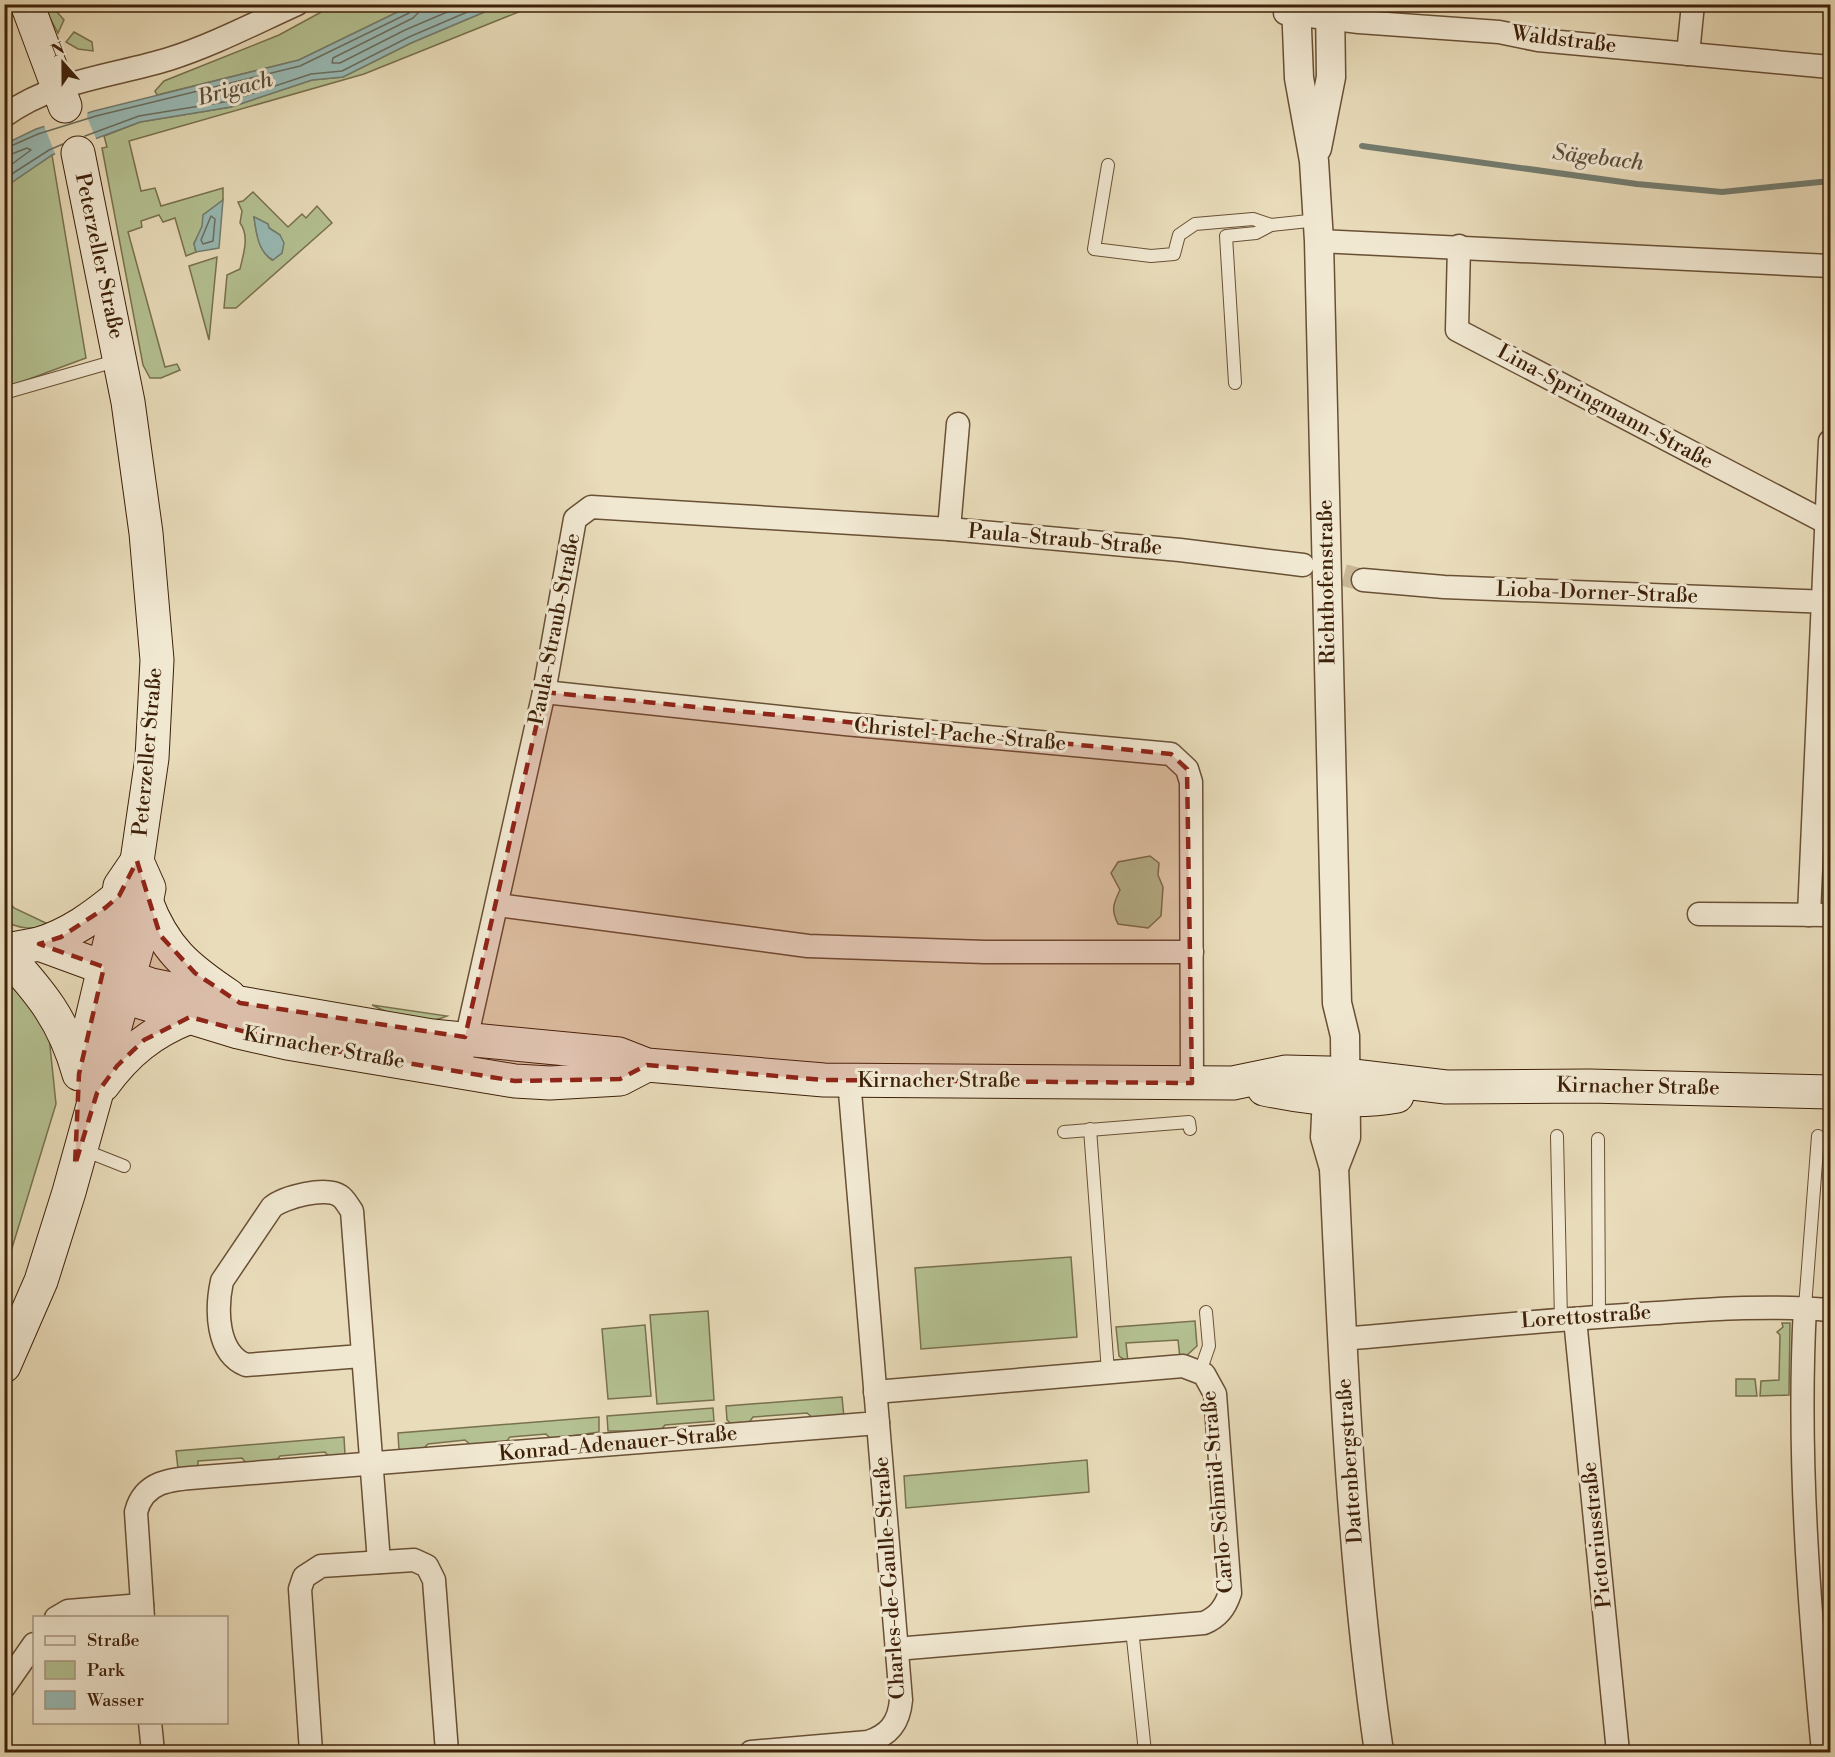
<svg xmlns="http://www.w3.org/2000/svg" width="1835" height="1757" font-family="'Libre Bodoni',serif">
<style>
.green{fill:#b4c192;stroke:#79714e;stroke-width:1.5;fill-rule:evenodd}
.water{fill:#98bab5;stroke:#747d70;stroke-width:1.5}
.pier{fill:#e9dcba}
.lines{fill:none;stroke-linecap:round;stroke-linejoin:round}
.shore{stroke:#6b6e5f;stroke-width:1.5}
.stream{stroke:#747d70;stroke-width:6}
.minor-tunnel{stroke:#c7b797;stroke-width:22;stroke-dasharray:22 11;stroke-linecap:butt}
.service-casing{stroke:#695035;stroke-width:14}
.minor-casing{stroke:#695035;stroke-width:25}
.tertiary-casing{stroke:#695035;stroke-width:31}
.secondary-casing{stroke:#3e2109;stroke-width:35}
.service{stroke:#f1e8d2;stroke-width:12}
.minor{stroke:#f1e8d2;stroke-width:22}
.tertiary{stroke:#f1e8d2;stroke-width:28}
.secondary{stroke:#f1e8d2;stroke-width:33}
.marked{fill:#8f2418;fill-opacity:0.2;stroke:#8f2418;stroke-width:4.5;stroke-dasharray:12 8;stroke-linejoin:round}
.labels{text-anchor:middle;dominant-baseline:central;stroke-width:6;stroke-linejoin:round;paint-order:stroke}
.street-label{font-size:21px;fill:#3e2109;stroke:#f1e8d2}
.water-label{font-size:22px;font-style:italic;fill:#594f3d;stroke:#f1e8d2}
</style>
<rect width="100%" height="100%" fill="#e9dcba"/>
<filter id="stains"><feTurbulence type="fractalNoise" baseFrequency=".00333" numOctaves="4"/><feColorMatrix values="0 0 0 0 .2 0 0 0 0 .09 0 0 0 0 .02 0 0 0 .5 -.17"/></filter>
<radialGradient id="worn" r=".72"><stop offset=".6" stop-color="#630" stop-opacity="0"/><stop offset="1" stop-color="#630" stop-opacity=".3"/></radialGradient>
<g class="green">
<polygon points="43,5 51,5 64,20 58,33"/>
<polygon points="334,5 412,5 299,60 157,95 155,91 164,81 279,35"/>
<polygon points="501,5 536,5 364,74 129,141 141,191 155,188 161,206 223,188 223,200 203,215 203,226 194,243 196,252 186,256 175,218 163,222 159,215 141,221 142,227 128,232 165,367 177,364 180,370 161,378 150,378 143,365 102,148 107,147 104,136 140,122 231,107 312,80 343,77 411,43"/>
<polygon points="74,32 92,42 93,51 78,49 66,42"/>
<polygon points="52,155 86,358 5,388 5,187"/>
<path d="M253,192L288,227L302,214L306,218L317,206L332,223L236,308H224L227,275L240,269C243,255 250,236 240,223L242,211L238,202L243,201ZM254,217L268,224L269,228L280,235L282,253L272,260C259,252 256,232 254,217Z"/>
<polygon points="217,257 209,340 189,266"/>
<path d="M1150,856L1159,863L1158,875L1163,887L1161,916L1148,928L1118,924C1111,910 1113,904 1120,890L1111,873L1118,862Z"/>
<path d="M4,896L14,908L50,925C35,930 18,929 5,921Z"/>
<polygon points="5,983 12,986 48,1027 56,1104 5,1271"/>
<path d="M372,1005L447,1016C421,1027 396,1017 372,1005Z"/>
<polygon points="1830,1196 1830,1238 1824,1237"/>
<polygon points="1071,1257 1077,1337 921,1349 915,1268"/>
<polygon points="708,1311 714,1400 657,1404 650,1315"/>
<polygon points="1195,1321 1197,1346 1185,1357 1180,1358 1178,1340 1126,1343 1128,1362 1119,1356 1116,1327"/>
<polygon points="1782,1323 1790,1323 1789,1395 1760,1396 1761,1381 1779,1380 1780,1335 1777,1332 1783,1327"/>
<polygon points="645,1325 651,1396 608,1399 602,1329"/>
<polygon points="1736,1379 1755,1379 1757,1396 1736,1396"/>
<polygon points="842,1397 844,1417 814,1419 807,1413 753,1417 747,1425 732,1425 727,1420 726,1406"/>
<polygon points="713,1408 714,1421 665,1425 660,1431 608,1431 607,1416"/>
<polygon points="599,1417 599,1432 551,1439 546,1434 510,1437 505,1443 472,1446 465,1440 428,1444 422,1450 399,1451 398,1433"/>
<polygon points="344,1437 345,1455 329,1457 325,1452 280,1456 276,1461 247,1464 242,1458 198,1461 198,1467 178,1469 176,1451"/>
<polygon points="1087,1460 1089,1492 906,1508 904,1476"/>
</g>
<g class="water">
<polygon points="412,5 501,5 411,43 343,77 312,80 231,107 140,122 52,155 5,187 5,144 36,129 94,111 299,60"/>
<polygon points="223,200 219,248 196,252 194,244 202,226 203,215"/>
<path d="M254,217L268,224L269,228L280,235L284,243L282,253L273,260C258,252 256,232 254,217Z"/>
</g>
<polygon class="pier" points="88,109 87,117 97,141 56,156 43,123"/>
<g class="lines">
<g class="shore">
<polyline points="420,4 418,13 413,18 333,58 332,63 340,63 405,30 466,4"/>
<polyline points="85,136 139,116 230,101 311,74 342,71 409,37 486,4"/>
<polyline points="4,149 38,134 96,116 300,66 409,13 412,4"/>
<polyline points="4,157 27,148 31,150 4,170"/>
<polyline points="4,179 49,150 63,144"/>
<polygon points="211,216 215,219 213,241 203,244 201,240"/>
</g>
<polyline class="stream" points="1362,146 1637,184 1722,192 1830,181"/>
<polyline class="minor-tunnel" points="1312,567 1363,580"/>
<g class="service-casing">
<g id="service">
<polyline points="1108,165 1094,249 1151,256 1174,254 1179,235 1195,224 1253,219 1271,225 1318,220"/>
<polyline points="1235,383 1226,236 1256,233 1271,225"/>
<polyline points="4,393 119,360"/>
<polyline points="1090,1129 1108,1372"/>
<polyline points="1064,1132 1189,1122 1190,1129"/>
<polyline points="1557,1136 1561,1320"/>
<polyline points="1598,1139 1599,1316"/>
<polyline points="81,1149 124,1166"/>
<polyline points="1805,1307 1818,1136"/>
<polyline points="1200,1372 1209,1346 1206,1312"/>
<polyline points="1132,1629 1145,1752"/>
</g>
</g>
<g class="minor-casing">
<g id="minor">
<polyline points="1285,13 1359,22 1499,32 1538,40 1830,67"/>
<polyline points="1688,54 1693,4"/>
<path d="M4,116C53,80 114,76 169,59C213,45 255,23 297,4"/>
<polyline points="1319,241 1830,266"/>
<polyline points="1459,246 1457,330 1827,523"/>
<polyline points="949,529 958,424"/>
<polyline points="1363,580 1444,587 1830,602"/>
<polyline points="544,692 845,724 1171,754 1187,769 1191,782 1192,1083"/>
<polyline points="498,905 808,946 985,952 1192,952"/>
<polyline points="1699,914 1830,915"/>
<polyline points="1809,915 1830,441"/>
<polyline points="463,1053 544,692 575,519 591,507 949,529 1180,550 1303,565"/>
<path d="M1805,1307C1797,1455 1809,1605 1823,1752"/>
<polyline points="1575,1319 1618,1752"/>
<path d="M1342,1339C1447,1330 1552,1319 1657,1313C1715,1309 1772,1305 1830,1310"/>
<path d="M361,1356L246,1365C216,1353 216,1309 222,1281L272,1207C284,1197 326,1186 340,1196C345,1199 348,1206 352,1211L379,1562"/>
<path d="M875,1392L1183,1366L1204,1374L1215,1394L1230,1593C1225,1608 1218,1617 1204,1623L896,1649"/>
<polyline points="56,1618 68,1611 142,1605"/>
<path d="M143,1618L136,1512C144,1480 173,1479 202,1477L878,1423L849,1080"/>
<polyline points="4,1687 34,1644"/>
<polyline points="150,1722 153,1752"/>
<polyline points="311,1752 300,1589 304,1577 321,1566 414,1560 427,1566 434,1580 447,1752"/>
<path d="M751,1752L868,1742C889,1735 899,1723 901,1700L878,1423"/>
</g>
</g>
<g class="tertiary-casing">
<g id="tertiary">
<polyline points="1296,4 1299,78 1314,161 1319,241 1337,1003 1345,1036 1346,1137 1334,1168"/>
<polyline points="1317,148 1331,77 1330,4"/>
<path d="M1328,1077L1325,1137L1334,1168C1343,1363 1351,1559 1379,1752"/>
</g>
</g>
<g class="secondary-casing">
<g id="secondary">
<polyline points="27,4 65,106"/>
<path d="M146,901C164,949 187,968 229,996"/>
<path d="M39,944C70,934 94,917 119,896"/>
<polyline points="4,947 12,949 39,944 151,985 240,1003 432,1036 619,1054 647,1065 824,1080 1233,1083 1286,1072 1328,1073 1446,1087 1589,1086 1830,1092"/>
<path d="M4,952C41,993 64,1020 79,1074"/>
<polyline points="137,1001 238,1032 287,1043 515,1081 550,1083 620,1079 647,1065"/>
<polyline points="86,1044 111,938 120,886 137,861"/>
<path d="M103,1085C127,1052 152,1032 190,1017"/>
<path d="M1264,1089C1306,1098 1355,1104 1397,1096"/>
<polyline points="4,1366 41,1281 69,1192 138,944 149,888 137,861 152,758 157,660 146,533 128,402 78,153"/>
</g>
</g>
<use href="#service" class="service"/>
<use href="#minor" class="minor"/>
<use href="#tertiary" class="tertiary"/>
<use href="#secondary" class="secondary"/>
</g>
<path class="marked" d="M544,692L1171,754L1187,769L1192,1083L824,1080L647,1065L620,1079L515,1081L287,1043L190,1017L144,1040L117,1066L97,1093L75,1165L79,1074L104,967L39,944L61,937L105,908L119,896L137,861L160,935L195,973L240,1003L465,1037Z"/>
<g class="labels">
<g class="street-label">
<text transform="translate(1564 40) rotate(7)">Waldstraße</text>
<text transform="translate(99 256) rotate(78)">Peterzeller Straße</text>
<text transform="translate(1605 407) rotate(28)">Lina-Springmann-Straße</text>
<text transform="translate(1065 540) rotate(5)">Paula-Straub-Straße</text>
<text transform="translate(1327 582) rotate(-91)">Richthofenstraße</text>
<text transform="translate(1597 593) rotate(2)">Lioba-Dorner-Straße</text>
<text transform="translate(555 629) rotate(-79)">Paula-Straub-Straße</text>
<text transform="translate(960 735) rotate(5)">Christel-Pache-Straße</text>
<text transform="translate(148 752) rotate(-85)">Peterzeller Straße</text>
<text transform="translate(324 1048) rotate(10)">Kirnacher Straße</text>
<text x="939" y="1081">Kirnacher Straße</text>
<text transform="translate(1638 1087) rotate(1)">Kirnacher Straße</text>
<text transform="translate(1586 1317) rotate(-4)">Lorettostraße</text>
<text transform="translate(618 1444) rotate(-5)">Konrad-Adenauer-Straße</text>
<text transform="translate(1350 1461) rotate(-94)">Dattenbergstraße</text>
<text transform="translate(1218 1492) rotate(-95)">Carlo-Schmid-Straße</text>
<text transform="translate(1597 1535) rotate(-96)">Pictoriusstraße</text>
<text transform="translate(890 1578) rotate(-94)">Charles-de-Gaulle-Straße</text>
</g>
<g class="water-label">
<text transform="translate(235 89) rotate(-15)">Brigach</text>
<text transform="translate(1598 158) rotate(7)">Sägebach</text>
</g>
</g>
<rect width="1835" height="1757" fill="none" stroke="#e9dcba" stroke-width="24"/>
<rect x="6" y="6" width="1823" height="1745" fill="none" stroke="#3e2109" stroke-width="3"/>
<rect x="12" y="12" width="1811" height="1733" fill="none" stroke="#3e2109" stroke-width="1.5"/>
<rect x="33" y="1616" width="195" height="108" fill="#f1e8d2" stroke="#a99882" stroke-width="1.5"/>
<rect x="45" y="1636" width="30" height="9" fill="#f1e8d2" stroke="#a99882" stroke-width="1.5"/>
<text x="87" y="1646" font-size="18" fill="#3e2109">Straße</text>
<rect x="45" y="1661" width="30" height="18" fill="#b4c192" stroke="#a99882" stroke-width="1.5"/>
<text x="87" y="1676" font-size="18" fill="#3e2109">Park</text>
<rect x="45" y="1691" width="30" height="18" fill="#98bab5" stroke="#a99882" stroke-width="1.5"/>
<text x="87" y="1706" font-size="18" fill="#3e2109">Wasser</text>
<g transform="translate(63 63) rotate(339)" stroke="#f1e8d2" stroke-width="4.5" paint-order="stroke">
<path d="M0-4.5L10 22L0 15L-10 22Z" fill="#3e2109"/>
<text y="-9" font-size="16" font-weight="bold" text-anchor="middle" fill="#3e2109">N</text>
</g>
<rect width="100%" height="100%" filter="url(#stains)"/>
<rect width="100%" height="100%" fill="url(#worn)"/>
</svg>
